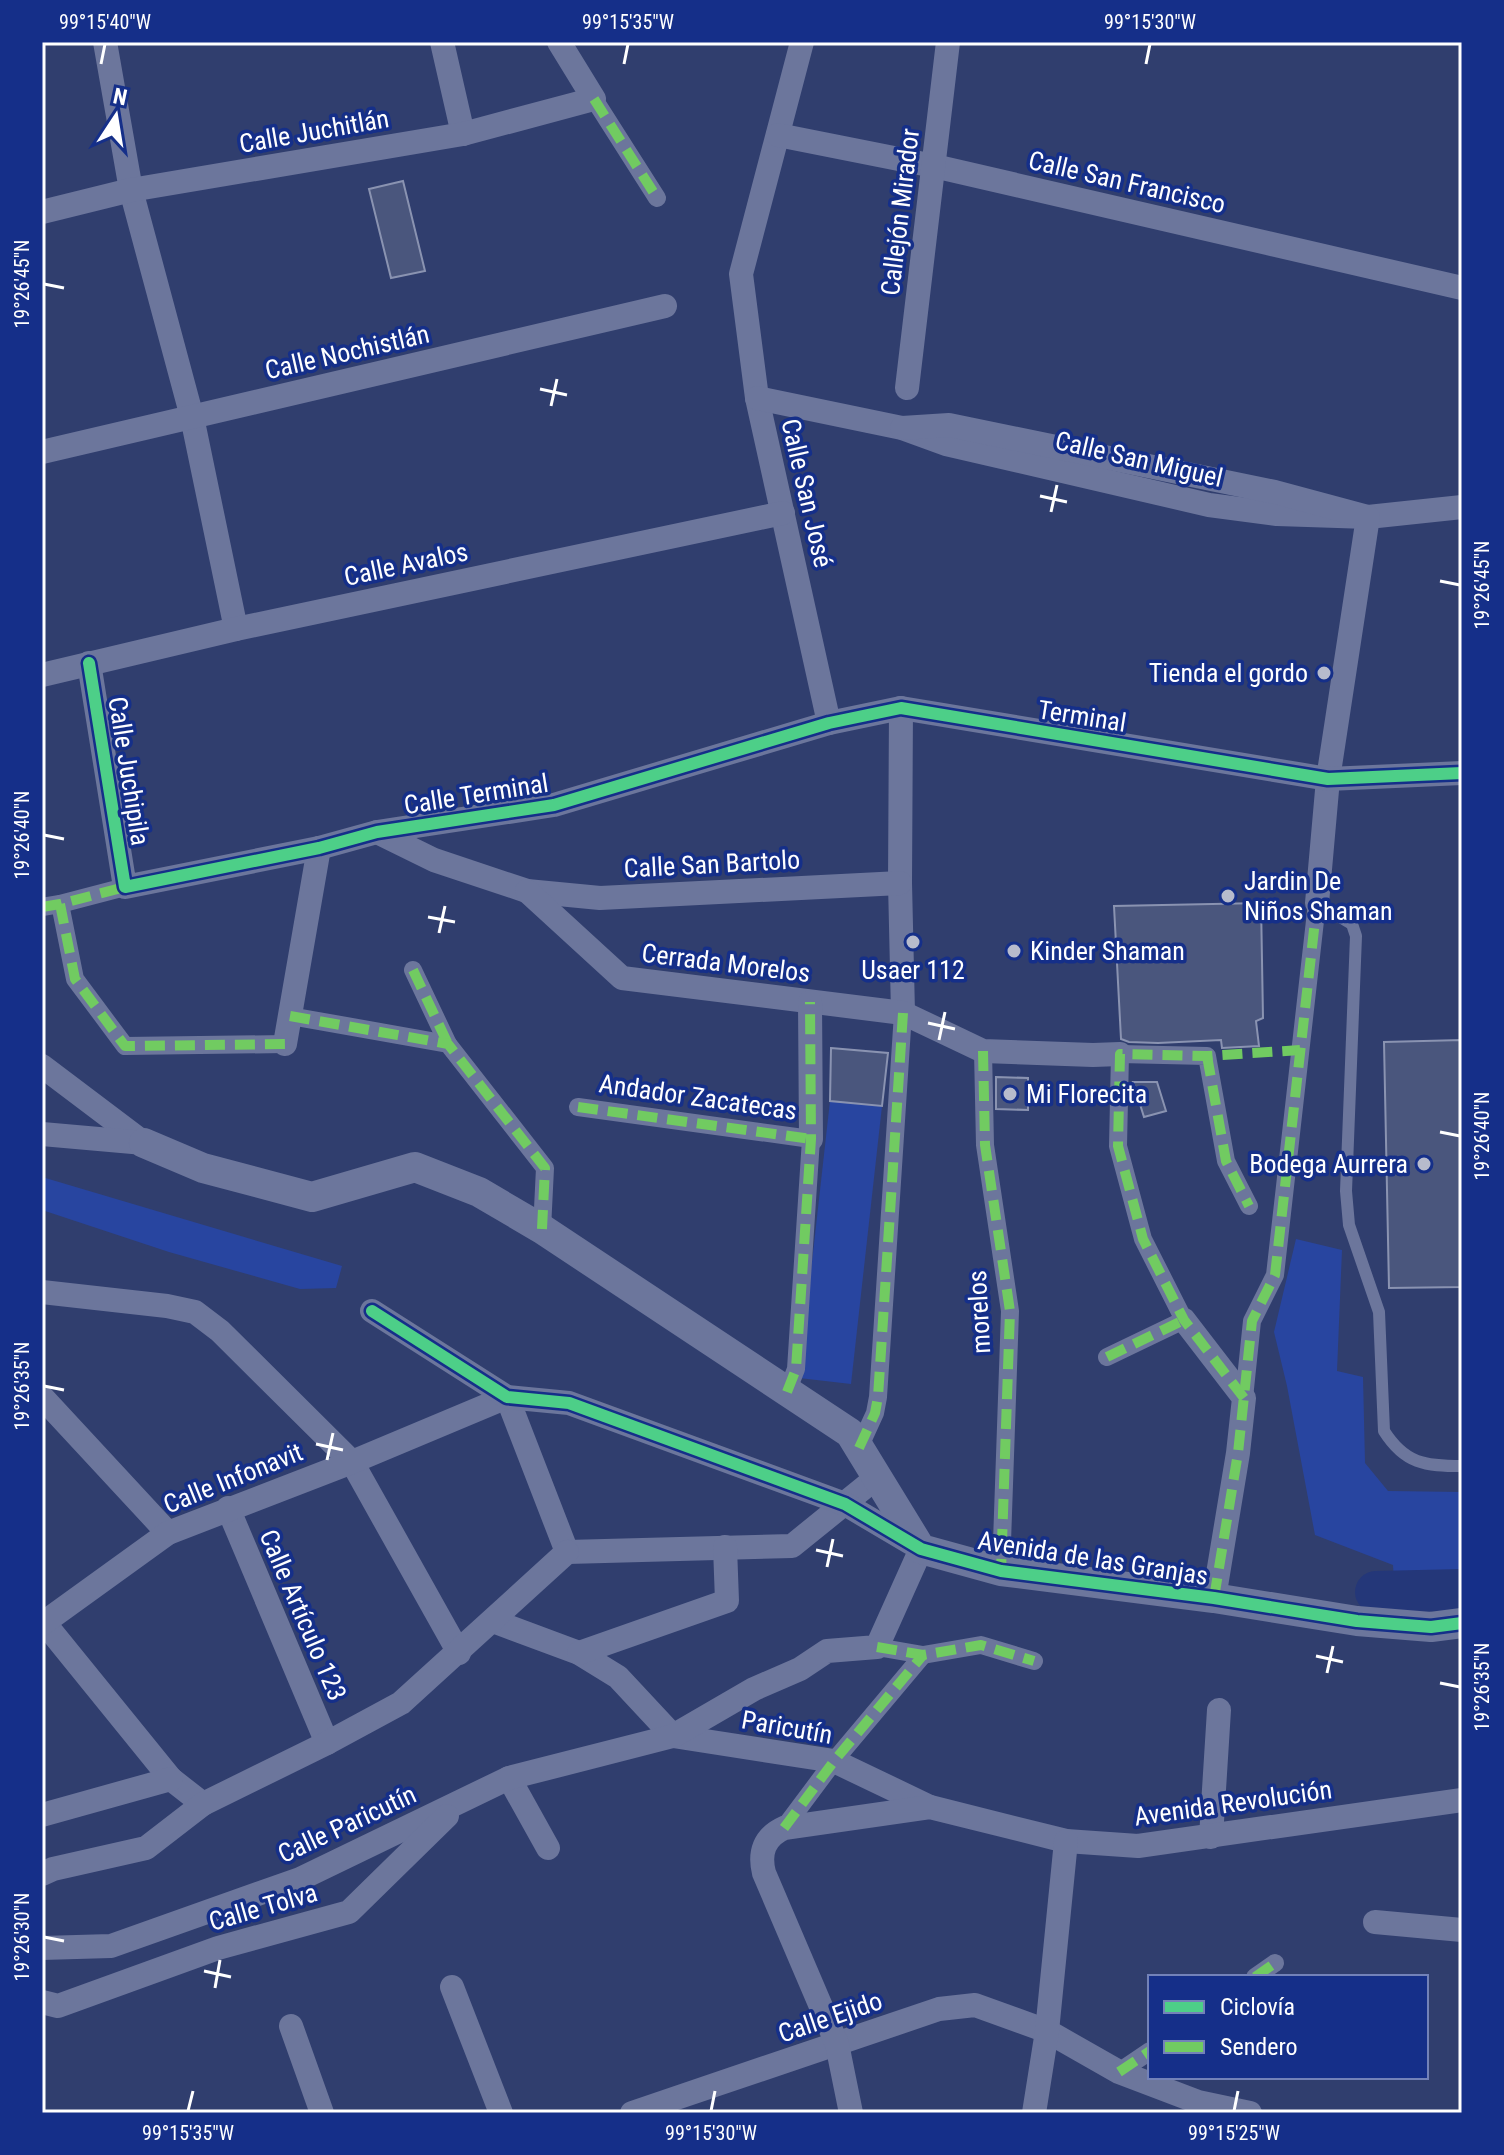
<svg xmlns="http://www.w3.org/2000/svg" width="1504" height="2155" font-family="'Roboto Condensed',sans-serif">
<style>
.green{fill:#2845a0}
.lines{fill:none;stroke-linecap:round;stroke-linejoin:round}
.river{stroke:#243779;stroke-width:42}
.building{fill:#4a567d;stroke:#8a93b1;stroke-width:2}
.service{stroke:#6c769c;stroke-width:12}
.pedestrian{stroke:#6c769c;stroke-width:18}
.minor{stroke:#6c769c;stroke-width:24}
.tertiary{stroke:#6c769c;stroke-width:30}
.quiet{stroke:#71cb61;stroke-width:10;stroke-dasharray:20 10;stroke-linecap:butt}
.cycleway-casing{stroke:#152f89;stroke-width:17}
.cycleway{stroke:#4dcf88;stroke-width:12}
.ticks{fill:none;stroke:#fff;stroke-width:3}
.poi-dot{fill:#b7bbcc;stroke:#152f89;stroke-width:3}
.labels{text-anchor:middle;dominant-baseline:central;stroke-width:7;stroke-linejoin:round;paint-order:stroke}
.street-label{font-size:26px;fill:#fff;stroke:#152f89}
.poi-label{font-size:26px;fill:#fff;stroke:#152f89;text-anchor:start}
.neatline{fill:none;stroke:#fff;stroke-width:3}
.ticks-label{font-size:20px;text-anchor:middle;fill:#fff}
</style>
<rect width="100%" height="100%" fill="#303e6e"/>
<g class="green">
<polygon points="830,1101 882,1106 851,1384 799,1378"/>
<polygon points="42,1177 342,1266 336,1288 300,1289 169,1252 42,1210"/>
<polygon points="1296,1239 1342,1250 1337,1371 1363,1377 1365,1463 1388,1491 1462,1492 1462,1582 1394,1582 1393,1565 1315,1535 1287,1386 1274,1332"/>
</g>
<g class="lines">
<polyline class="river" points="1376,1592 1462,1590"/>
</g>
<g class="building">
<polygon points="403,181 425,271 391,278 369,189"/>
<polygon points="1261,903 1263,1018 1256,1021 1259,1046 1222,1048 1221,1040 1158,1043 1129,1042 1121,1039 1114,906"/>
<polygon points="1462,1040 1462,1287 1389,1288 1384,1042"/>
<polygon points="831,1048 888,1053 882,1106 830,1101"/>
<polygon points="996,1077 1028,1078 1028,1110 996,1109"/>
<polygon points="1133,1082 1157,1082 1166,1111 1144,1117"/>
</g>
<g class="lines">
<path class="service" d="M1317,903L1352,924L1356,936L1346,1191L1349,1225L1379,1312L1384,1431C1405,1464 1425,1466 1462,1466"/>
<g class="pedestrian">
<polyline points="594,99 657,198"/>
<polyline points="60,904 75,979 125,1046 285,1044"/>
<polyline points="42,907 60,904 125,887"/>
<polyline points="413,970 448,1044"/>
<polyline points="290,1016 448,1044 545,1168 542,1229"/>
<polyline points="983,1051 985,1145 1010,1311 1001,1571"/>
<polyline points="578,1107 811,1139 796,1369 787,1392"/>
<polyline points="1107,1357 1184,1320 1143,1239 1118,1146 1120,1054 1207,1056 1226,1161 1249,1206"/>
<polyline points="1244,1398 1252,1321 1275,1275 1317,903"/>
<polyline points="859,1448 875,1413 878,1397 903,1013"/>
<polyline points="877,1647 923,1655 981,1645 1034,1661"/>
<polyline points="784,1828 834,1761 923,1655"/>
<polyline points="1255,1977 1275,1963"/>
<polyline points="1119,2072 1150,2051"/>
</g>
<g class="minor">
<polyline points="105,42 131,190 192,417 236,629"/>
<polyline points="442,42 463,134"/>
<polyline points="802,42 741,274 757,398 829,723"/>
<polyline points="778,135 934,166 1462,288"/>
<polyline points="42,212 131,190 463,134 594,99 559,42"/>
<polyline points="907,388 948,42"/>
<polyline points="757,398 902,428 946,444 1209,505 1277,514 1368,517 1462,507"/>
<polyline points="902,428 949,425 1275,492 1368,517 1328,779 1317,903"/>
<polyline points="42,452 665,306"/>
<polyline points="89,663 125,887 319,848 377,832 554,805 829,723 901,708 1328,779 1462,773"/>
<polyline points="42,675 236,629 783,513"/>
<polyline points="901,708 900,883 903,1013"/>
<polyline points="377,832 434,860 527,891 600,898 900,883"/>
<polyline points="527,891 622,978 903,1013 983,1051 1093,1055 1120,1054"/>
<polyline points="810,1002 811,1139"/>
<polyline points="285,1044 319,848"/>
<polyline points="42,1066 144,1143"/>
<polyline points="42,1134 144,1143"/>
<polyline points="42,1292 167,1306 195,1312 220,1331 352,1462 459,1653"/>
<polyline points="1184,1320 1244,1398 1238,1453 1214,1598"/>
<polyline points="42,1397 168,1533"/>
<polyline points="507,1397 567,1552"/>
<polyline points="228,1508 327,1743"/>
<polyline points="567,1552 792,1546 876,1478"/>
<polyline points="42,1620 171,1779 203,1804"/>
<polyline points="493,1621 579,1653 618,1677 673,1736"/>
<polyline points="42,1624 168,1533 352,1462 507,1397"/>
<polyline points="579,1653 727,1601 725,1547"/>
<polyline points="673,1736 834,1761 930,1807"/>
<polyline points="509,1778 548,1848"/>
<polyline points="42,1815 171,1779"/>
<polyline points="1211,1837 1219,1710"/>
<polyline points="42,1874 53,1869 146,1848 203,1804 327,1743 401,1703 567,1552"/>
<polyline points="1375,1922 1462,1930"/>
<polyline points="42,1948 111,1946 300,1879 509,1778 673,1736 754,1689 800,1669 827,1651 877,1647 921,1549 845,1504 569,1403 507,1397 372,1311"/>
<polyline points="452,1987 501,2113"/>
<polyline points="42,2002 58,2006 218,1948 349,1912 447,1816"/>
<polyline points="291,2026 322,2113"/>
<polyline points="632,2113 939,2009 975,2005 1047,2031 1119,2072 1198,2102 1250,2113"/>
<path d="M851,2113L837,2044L764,1873C759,1853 764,1837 784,1828L930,1807L1066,1841L1138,1846L1462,1800"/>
<polyline points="1034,2113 1047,2031 1066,1841"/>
</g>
<polyline class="tertiary" points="144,1143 203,1168 312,1197 415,1167 479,1192 542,1229 850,1433 921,1549 1001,1571 1214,1598 1357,1621 1431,1627 1462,1623"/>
<g class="quiet">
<polyline points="594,99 657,198"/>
<polyline points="60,904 75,979 125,1046 285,1044"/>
<polyline points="42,907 60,904 125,887"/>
<polyline points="413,970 448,1044"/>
<polyline points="290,1016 448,1044 545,1168 542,1229"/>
<polyline points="983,1051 985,1145 1010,1311 1001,1571"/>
<polyline points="1207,1056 1226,1161 1249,1206"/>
<polyline points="578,1107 811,1139"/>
<polyline points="1107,1357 1184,1320"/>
<polyline points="787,1392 796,1369 811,1139 810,1002"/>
<polyline points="1244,1398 1184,1320 1143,1239 1118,1146 1120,1054 1207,1056 1300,1050"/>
<polyline points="859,1448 875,1413 878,1397 903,1013"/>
<polyline points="1214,1598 1238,1453 1252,1321 1275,1275 1317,903"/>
<polyline points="877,1647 923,1655 981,1645 1034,1661"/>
<polyline points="784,1828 834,1761 923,1655"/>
<polyline points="1255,1977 1275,1963"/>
<polyline points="1119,2072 1150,2051"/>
</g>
<g class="cycleway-casing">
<g id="cycleway">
<polyline points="89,663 125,887 319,848 377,832 554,805 829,723 901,708 1328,779 1462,773"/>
<polyline points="372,1311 507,1397 569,1403 845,1504 921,1549 1001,1571 1214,1598 1357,1621 1431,1627 1462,1623"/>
</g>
</g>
<use href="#cycleway" class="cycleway"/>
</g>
<path class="ticks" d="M101,64L105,44M624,64L628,44M1146,64L1150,44M44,284L64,288M540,389L567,395M551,406L557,379M1040,496L1067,502M1051,512L1057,485M1440,581L1460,585M44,835L64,839M428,917L455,922M439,933L445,906M928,1023L955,1029M939,1040L945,1012M1440,1132L1460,1136M44,1386L64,1390M316,1444L343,1450M327,1460L333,1433M816,1550L843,1556M827,1567L833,1539M1316,1656L1343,1662M1327,1673L1333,1646M1440,1683L1460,1687M44,1937L64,1941M204,1971L231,1977M215,1988L220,1960M188,2111L193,2091M711,2111L715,2091M1234,2111L1238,2091"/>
<g class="poi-dot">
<circle cx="1324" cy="673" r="8"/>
<circle cx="1228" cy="896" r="8"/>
<circle cx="913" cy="942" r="8"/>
<circle cx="1014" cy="951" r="8"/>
<circle cx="1010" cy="1094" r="8"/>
<circle cx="1424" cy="1164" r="8"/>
</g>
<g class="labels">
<g class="street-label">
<text transform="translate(314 131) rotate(-10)">Calle Juchitlán</text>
<text transform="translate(1127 182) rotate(13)">Calle San Francisco</text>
<text transform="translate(900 212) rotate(-83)">Callejón Mirador</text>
<text transform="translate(347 352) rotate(-13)">Calle Nochistlán</text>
<text transform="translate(1139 459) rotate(13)">Calle San Miguel</text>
<text transform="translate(807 493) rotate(77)">Calle San José</text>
<text transform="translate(406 564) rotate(-12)">Calle Avalos</text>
<text transform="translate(1082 716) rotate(9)">Terminal</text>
<text transform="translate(129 771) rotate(81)">Calle Juchipila</text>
<text transform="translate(476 794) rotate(-9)">Calle Terminal</text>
<text transform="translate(712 864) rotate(-3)">Calle San Bartolo</text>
<text transform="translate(726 963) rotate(7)">Cerrada Morelos</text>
<text transform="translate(698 1097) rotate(8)">Andador Zacatecas</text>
<text transform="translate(979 1312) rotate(-93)">morelos</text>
<text transform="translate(233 1478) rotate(-22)">Calle Infonavit</text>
<text transform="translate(1093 1558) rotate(9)">Avenida de las Granjas</text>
<text transform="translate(303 1615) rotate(67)">Calle Artículo 123</text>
<text transform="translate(787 1727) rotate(10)">Paricutín</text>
<text transform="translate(1233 1803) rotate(-8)">Avenida Revolución</text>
<text transform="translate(347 1824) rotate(-25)">Calle Paricutín</text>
<text transform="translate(263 1907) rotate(-16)">Calle Tolva</text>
<text transform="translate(830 2017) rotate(-19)">Calle Ejido</text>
</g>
<g class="poi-label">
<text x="1308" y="673" text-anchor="end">Tienda el gordo</text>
<text x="1244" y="881">Jardin De<tspan x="1244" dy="30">Niños Shaman</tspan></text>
<text x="1030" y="951">Kinder Shaman</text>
<text x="913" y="970" text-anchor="middle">Usaer 112</text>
<text x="1026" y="1094">Mi Florecita</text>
<text x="1408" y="1164" text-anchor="end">Bodega Aurrera</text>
</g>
</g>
<rect width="1504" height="2155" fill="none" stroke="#152f89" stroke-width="88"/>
<rect x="1148" y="1975" width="280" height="104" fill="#152f89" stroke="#7382b8" stroke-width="2"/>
<rect x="1164" y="2001" width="40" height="12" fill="#4dcf88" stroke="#7382b8" stroke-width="2"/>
<text x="1220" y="2015" font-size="24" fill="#ffffff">Ciclovía</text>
<rect x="1164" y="2041" width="40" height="12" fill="#71cb61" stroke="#7382b8" stroke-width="2"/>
<text x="1220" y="2055" font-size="24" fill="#ffffff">Sendero</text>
<g transform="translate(116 116) rotate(12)" stroke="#152f89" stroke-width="6" paint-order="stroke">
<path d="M0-6L14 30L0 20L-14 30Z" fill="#ffffff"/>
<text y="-12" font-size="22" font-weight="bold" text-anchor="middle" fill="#ffffff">N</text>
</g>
<rect x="44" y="44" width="1416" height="2067" class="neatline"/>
<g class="ticks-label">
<text x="105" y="29">99°15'40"W</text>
<text x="628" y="29">99°15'35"W</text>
<text x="1150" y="29">99°15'30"W</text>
<text transform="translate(22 284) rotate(-90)" y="7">19°26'45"N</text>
<text transform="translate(1482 585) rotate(-90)" y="7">19°26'45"N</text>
<text transform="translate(22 835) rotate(-90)" y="7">19°26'40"N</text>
<text transform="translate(1482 1136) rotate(-90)" y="7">19°26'40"N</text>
<text transform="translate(22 1386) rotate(-90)" y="7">19°26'35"N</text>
<text transform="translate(1482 1687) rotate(-90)" y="7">19°26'35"N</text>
<text transform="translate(22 1937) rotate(-90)" y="7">19°26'30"N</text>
<text x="188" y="2140">99°15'35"W</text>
<text x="711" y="2140">99°15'30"W</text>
<text x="1234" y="2140">99°15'25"W</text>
</g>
</svg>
